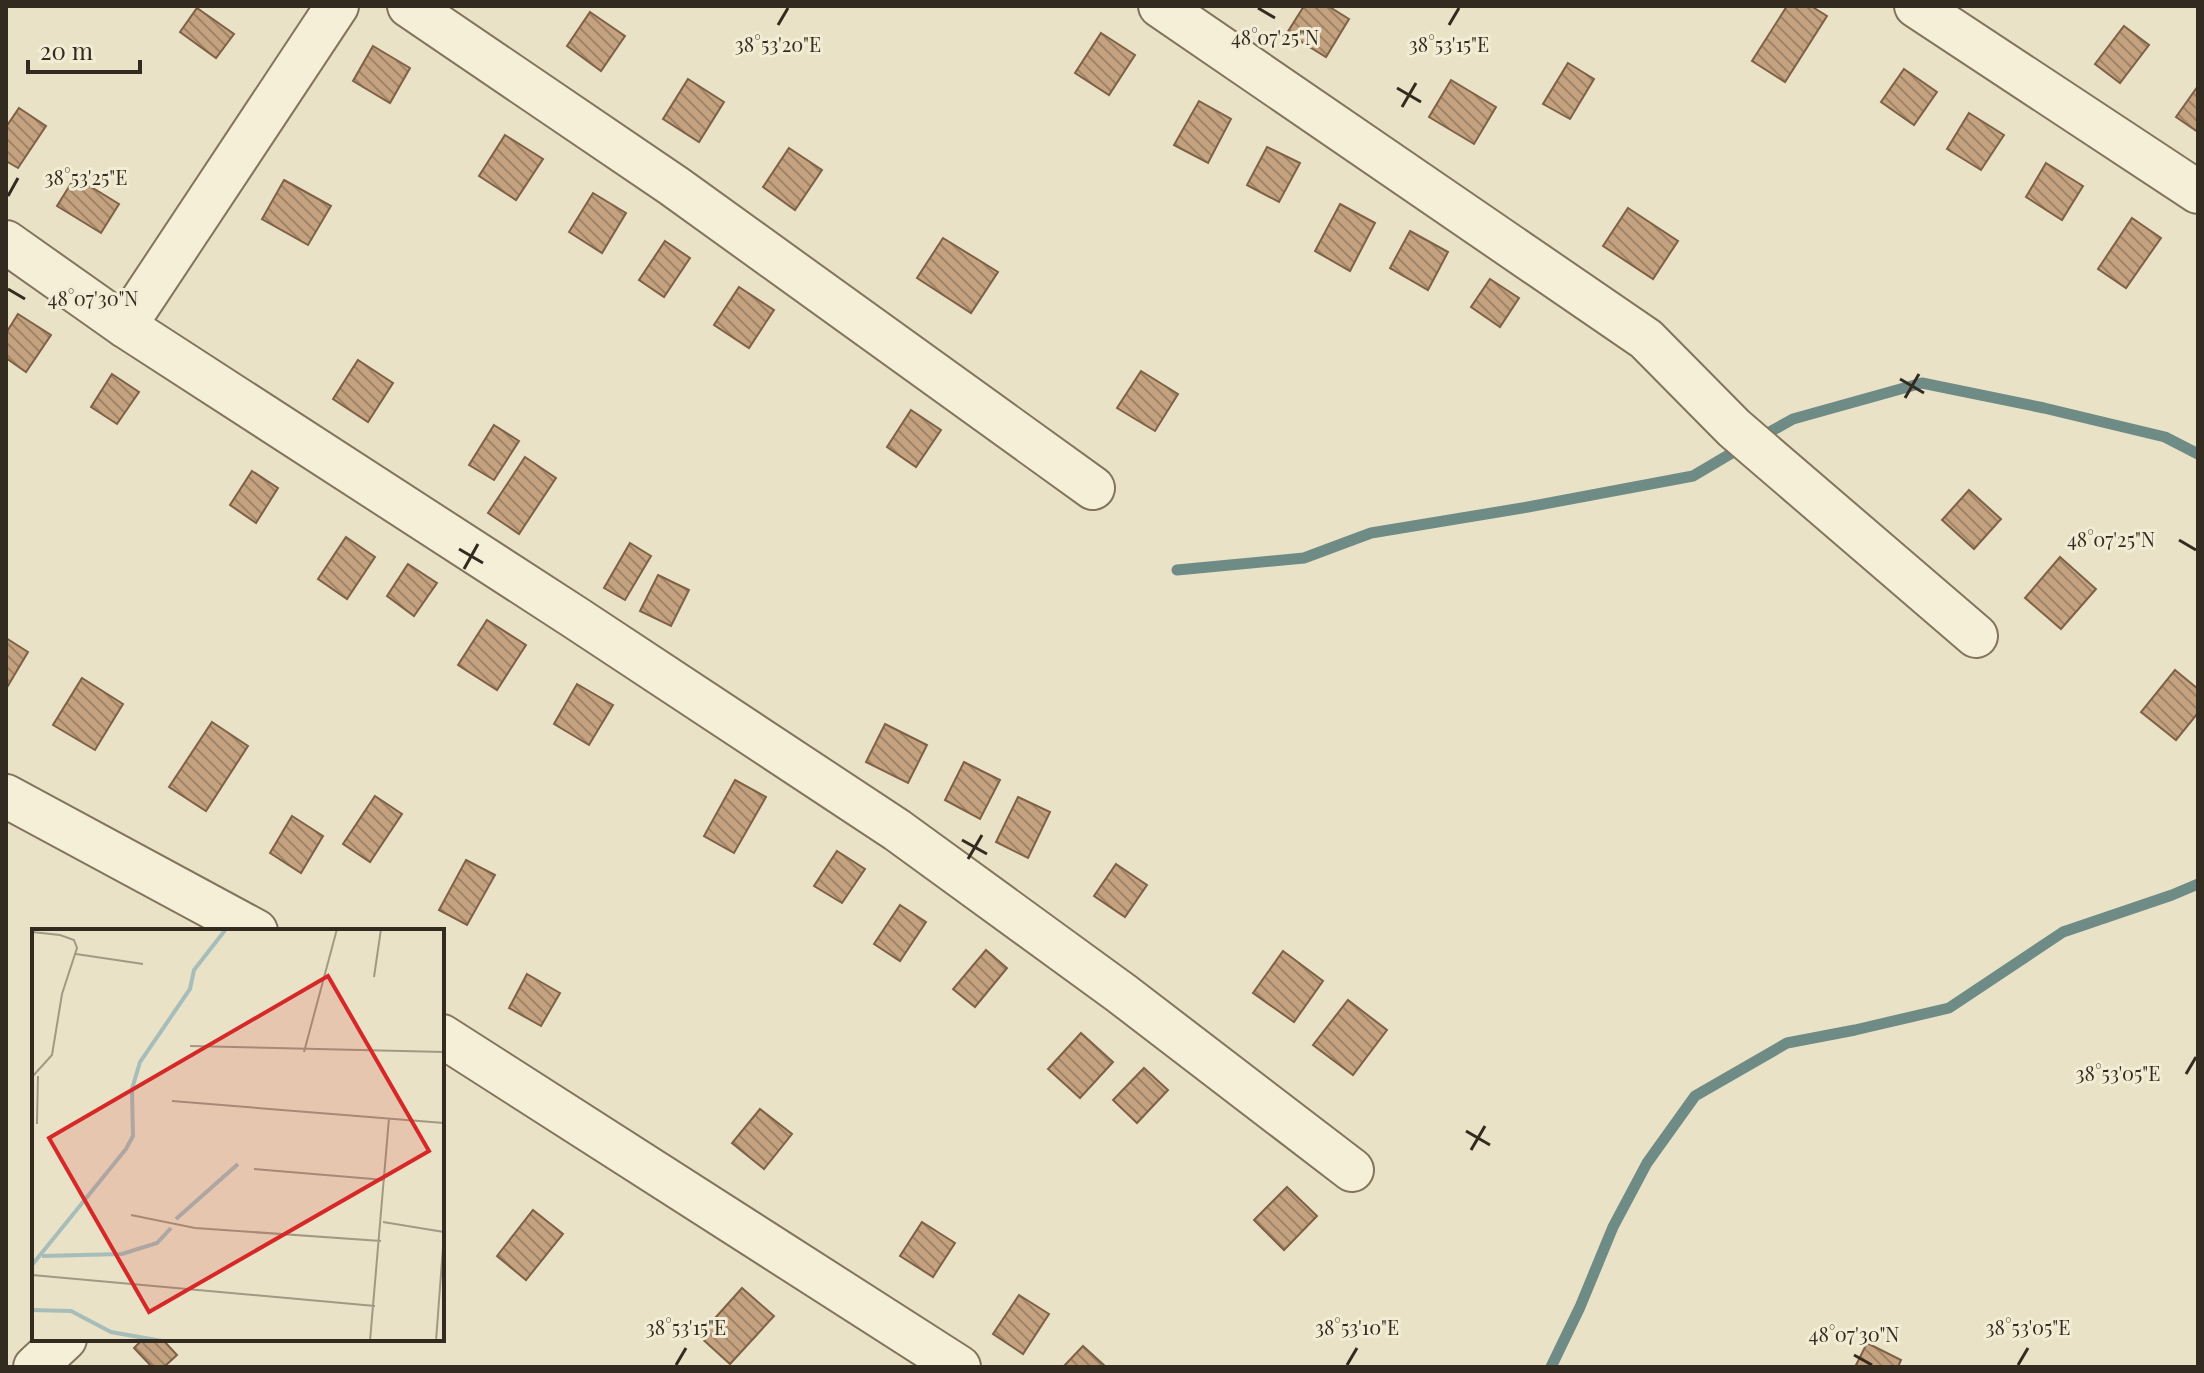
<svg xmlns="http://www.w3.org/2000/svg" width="2204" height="1373" font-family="'Playfair Display',serif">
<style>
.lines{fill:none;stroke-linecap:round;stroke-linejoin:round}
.stream{stroke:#6e8b86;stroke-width:11}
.building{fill:url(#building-back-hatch);stroke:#7f6146;stroke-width:2}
.minor-casing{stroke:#83745d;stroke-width:46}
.minor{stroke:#f5efd8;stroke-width:42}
.ticks{fill:none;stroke:#342b20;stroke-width:3}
.inset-river{fill:none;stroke:#a7bdb9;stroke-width:4}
.inset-road{fill:none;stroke:#a19984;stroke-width:2}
.view{fill:#d62828;fill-opacity:0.15;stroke:#d62828;stroke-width:4}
.inset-edge{fill:none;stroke:#342b20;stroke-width:4}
.ticks-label{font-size:20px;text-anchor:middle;fill:#342b20;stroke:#f2ecd4;stroke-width:6;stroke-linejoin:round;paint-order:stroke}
</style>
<defs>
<pattern id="building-back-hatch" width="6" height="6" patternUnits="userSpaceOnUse" patternTransform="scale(2)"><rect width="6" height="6" fill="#c4a27f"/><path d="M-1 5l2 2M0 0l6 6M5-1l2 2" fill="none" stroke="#a08468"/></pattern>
</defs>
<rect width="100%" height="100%" fill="#e9e2c6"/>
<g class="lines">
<g class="stream">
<polyline points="1757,439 1793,419 1922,383 2044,408 2165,437 2198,454"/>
<polyline points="1177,570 1304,558 1371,533 1528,507 1693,476 1742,447"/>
<polyline points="1551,1367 1580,1307 1613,1227 1647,1163 1695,1096 1787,1043 1855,1030 1949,1008 2063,932 2172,895 2198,884"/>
</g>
</g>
<g class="building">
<polygon points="1304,6 1328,6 1349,19 1326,57 1287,33"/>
<polygon points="1787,6 1811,6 1827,16 1785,82 1752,61"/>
<polygon points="197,8 234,34 216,58 180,32"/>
<polygon points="590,12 625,36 601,71 567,46"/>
<polygon points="2124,26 2149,45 2120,83 2095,64"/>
<polygon points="1101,33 1135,55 1109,95 1075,73"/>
<polygon points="373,46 410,68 390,103 353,81"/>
<polygon points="1568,63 1594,79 1570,119 1543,104"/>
<polygon points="1904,69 1937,92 1914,125 1881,102"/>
<polygon points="688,79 724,102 699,142 663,119"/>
<polygon points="1451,80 1496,107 1474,144 1429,117"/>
<polygon points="2198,86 2198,132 2176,117"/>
<polygon points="1199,101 1231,119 1208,163 1174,145"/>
<polygon points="19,108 46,126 18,168 6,161 6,127"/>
<polygon points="1969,113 2004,135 1981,170 1947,149"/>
<polygon points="505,135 543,159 516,200 479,176"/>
<polygon points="1267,147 1300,163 1279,202 1247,185"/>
<polygon points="789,148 822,170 795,210 763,187"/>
<polygon points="2046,163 2083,186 2062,220 2026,197"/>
<polygon points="75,177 119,204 101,233 57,206"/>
<polygon points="284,180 331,206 308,245 262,219"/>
<polygon points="593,193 626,213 602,253 569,232"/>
<polygon points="1340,204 1375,223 1350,271 1315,251"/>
<polygon points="1628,208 1678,241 1653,279 1603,246"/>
<polygon points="2132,218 2161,238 2126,288 2098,269"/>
<polygon points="1410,231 1448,252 1428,290 1390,268"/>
<polygon points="943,238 998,272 971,313 917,278"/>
<polygon points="665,241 690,258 664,297 639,280"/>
<polygon points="1490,279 1519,298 1500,327 1471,307"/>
<polygon points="739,287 774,310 749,348 714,325"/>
<polygon points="18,314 51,335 26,372 6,358 6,333"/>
<polygon points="358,360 393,383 368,422 333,399"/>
<polygon points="1141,371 1178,394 1155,431 1117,408"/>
<polygon points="112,374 139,392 117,424 91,407"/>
<polygon points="911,410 941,430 916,467 887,447"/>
<polygon points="494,425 519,441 494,480 469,465"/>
<polygon points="525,457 556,478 519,534 488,513"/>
<polygon points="252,471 278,488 256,523 230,505"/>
<polygon points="1969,490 2001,519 1974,549 1942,520"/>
<polygon points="346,537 375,557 347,599 318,579"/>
<polygon points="630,543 651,556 625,600 604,588"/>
<polygon points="2060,557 2096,589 2061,629 2025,598"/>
<polygon points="408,564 437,583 414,616 387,596"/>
<polygon points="658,575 689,590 671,626 640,611"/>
<polygon points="487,620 526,645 497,690 458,665"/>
<polygon points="6,638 28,652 6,689"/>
<polygon points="2175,670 2198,689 2198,713 2176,740 2141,712"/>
<polygon points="82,678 123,704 95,750 53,725"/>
<polygon points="577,684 613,705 589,745 554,724"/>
<polygon points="212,722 248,746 206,811 169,787"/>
<polygon points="885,724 927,745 908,783 866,762"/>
<polygon points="964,762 1000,780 980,819 945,800"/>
<polygon points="735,780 766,797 734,853 704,836"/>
<polygon points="375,796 402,814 370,862 343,844"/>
<polygon points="1018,797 1050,812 1028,858 996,842"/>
<polygon points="292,816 323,836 301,873 270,853"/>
<polygon points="837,851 865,869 842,903 814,886"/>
<polygon points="466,860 495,875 467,925 439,910"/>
<polygon points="1116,864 1147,885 1125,917 1094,896"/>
<polygon points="900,905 926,922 900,961 874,944"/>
<polygon points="986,950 1007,968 975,1007 953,989"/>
<polygon points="1283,951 1323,981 1294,1022 1253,993"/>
<polygon points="527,974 560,993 541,1026 509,1008"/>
<polygon points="1348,1000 1387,1030 1353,1075 1313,1045"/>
<polygon points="1081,1033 1113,1062 1080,1098 1048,1069"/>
<polygon points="1144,1068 1168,1090 1137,1123 1113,1100"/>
<polygon points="760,1109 792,1134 764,1169 732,1143"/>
<polygon points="1287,1187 1317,1216 1284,1250 1254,1220"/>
<polygon points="533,1210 563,1234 526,1280 497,1256"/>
<polygon points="922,1222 955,1243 933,1277 900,1256"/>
<polygon points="742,1288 774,1316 730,1364 699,1336"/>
<polygon points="1019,1295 1049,1314 1023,1354 993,1334"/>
<polygon points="143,1339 162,1339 177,1355 164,1367 152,1367 134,1348"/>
<polygon points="1867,1343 1901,1360 1898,1367 1855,1367"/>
<polygon points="1083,1346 1106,1367 1063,1367"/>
</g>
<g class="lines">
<g class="minor-casing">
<g id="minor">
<polyline points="409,6 674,186 1093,488"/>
<polyline points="1160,6 1646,339 1734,428 1976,636"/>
<polyline points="1916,6 2198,192"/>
<polyline points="6,242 125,326 576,618 897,830 1121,993 1352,1170"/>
<polyline points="125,326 337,6"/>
<polyline points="6,796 256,931"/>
<polyline points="442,1036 959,1367"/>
<polyline points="35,1367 65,1339"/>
</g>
</g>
<use href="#minor" class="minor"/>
</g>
<path class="ticks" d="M1258,8L1275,18M778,25L788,8M1449,25L1459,8M1397,88L1421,102M1402,107L1416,83M8,196L18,178M8,289L25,299M1900,379L1924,393M1905,398L1919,374M2179,540L2196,550M459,549L483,563M464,569L478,544M962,840L987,854M968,859L982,835M2186,1074L2196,1057M1466,1131L1490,1145M1471,1150L1485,1126M1854,1355L1872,1365M676,1365L686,1348M1347,1365L1357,1348M2018,1365L2028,1348"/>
<g transform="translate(32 929)">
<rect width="412" height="412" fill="#e9e2c6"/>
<path class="inset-river" d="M144,290L206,235M10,327L90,325L125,314L139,299M0,336L94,220L101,207L100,160L108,133L158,60L162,41L194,0M0,381L39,382L79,403L130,412"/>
<path class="inset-road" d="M0,3L28,6L42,11L45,19L30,65L20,126L0,148M44,25L111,35M342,48L349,0M158,117L412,123M272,123L305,0M140,172L412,194M5,195L6,147M222,240L353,251M99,286L163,299L349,312M351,293L412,303M0,346L343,377M338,412L357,189M404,412L412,305"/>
<path class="view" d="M296,47L397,222L117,383L17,209Z"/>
<rect width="412" height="412" class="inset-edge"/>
</g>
<g class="ticks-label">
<text x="1275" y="45">48°07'25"N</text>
<text x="778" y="52">38°53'20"E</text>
<text x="1449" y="52">38°53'15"E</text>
<text x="86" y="185">38°53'25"E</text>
<text x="93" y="306">48°07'30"N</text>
<text x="2111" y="547">48°07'25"N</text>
<text x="2118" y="1081">38°53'05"E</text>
<text x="686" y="1335">38°53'15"E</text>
<text x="1357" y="1335">38°53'10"E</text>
<text x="2028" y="1335">38°53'05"E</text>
<text x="1854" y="1342">48°07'30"N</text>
</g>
<rect width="2204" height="1373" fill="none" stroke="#342b20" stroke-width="16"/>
<path d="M28 60v12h112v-12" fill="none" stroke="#342b20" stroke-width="4"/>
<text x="40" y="60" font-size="24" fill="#342b20" stroke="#f2ecd4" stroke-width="6" paint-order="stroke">20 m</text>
</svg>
